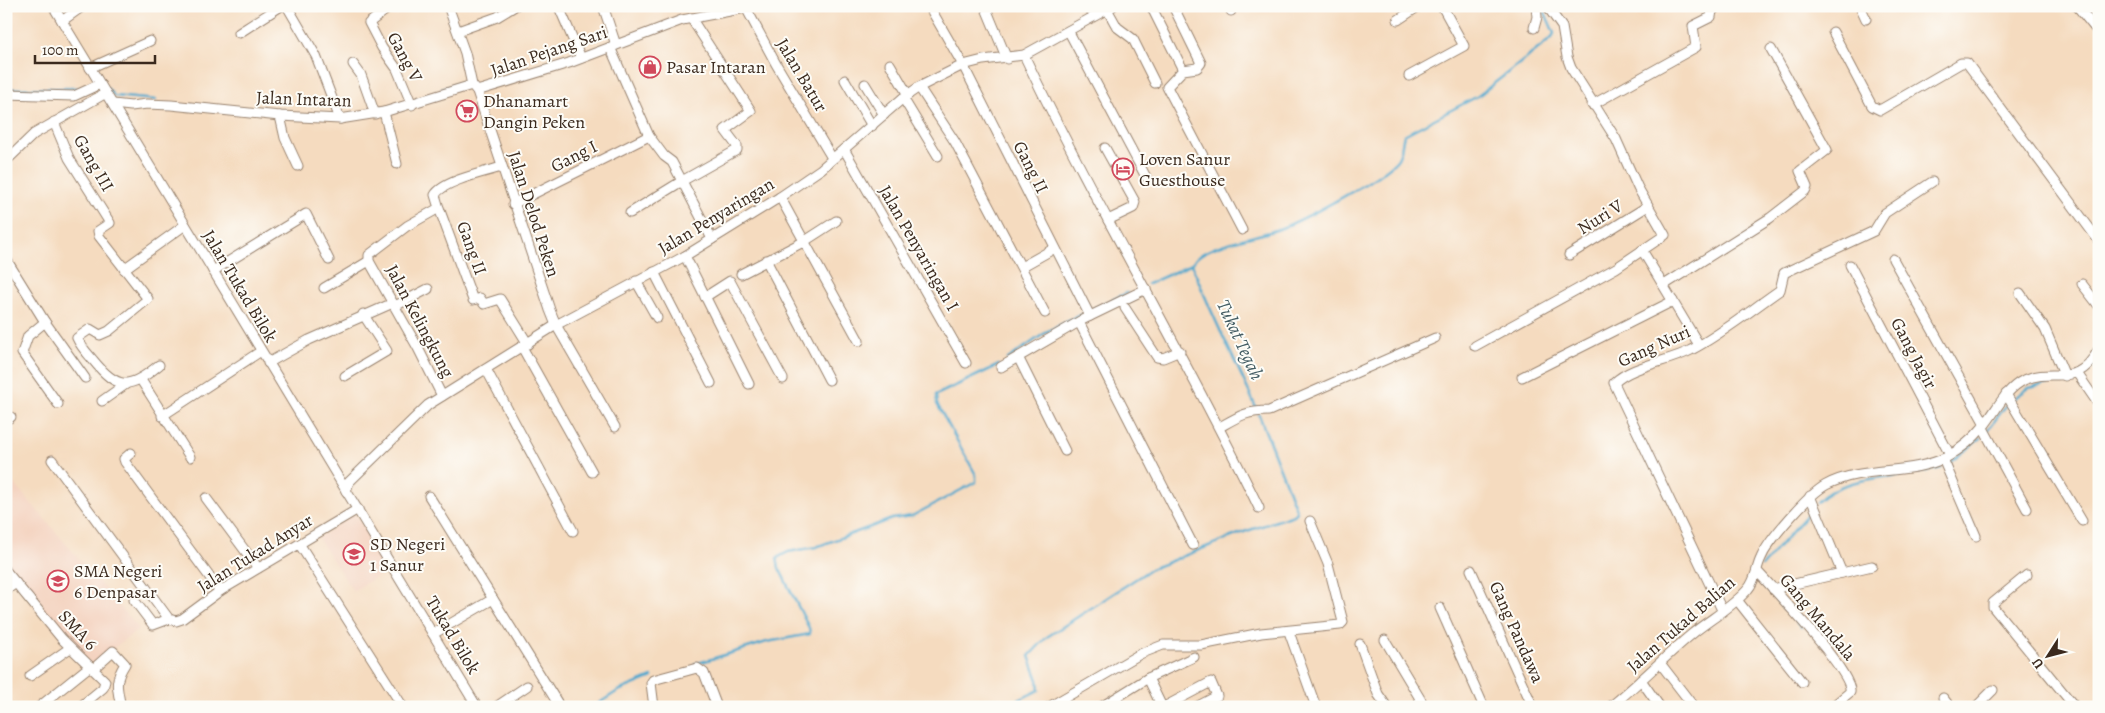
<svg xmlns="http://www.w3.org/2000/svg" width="2105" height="713" font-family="Alegreya,serif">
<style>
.built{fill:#f4d3c0}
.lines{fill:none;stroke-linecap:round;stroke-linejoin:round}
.stream{stroke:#52a9ce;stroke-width:2.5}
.minor-casing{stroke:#98826e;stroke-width:11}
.minor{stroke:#fff;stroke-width:9}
.labels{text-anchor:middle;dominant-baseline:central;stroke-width:4;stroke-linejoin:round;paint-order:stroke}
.street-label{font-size:18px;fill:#3b2a1e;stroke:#fdfcf7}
.poi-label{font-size:18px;fill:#3b2a1e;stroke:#fdfcf7;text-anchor:start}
.water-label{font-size:19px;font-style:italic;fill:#445d64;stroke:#fdfcf7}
</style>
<rect width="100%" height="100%" fill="#fdfcf7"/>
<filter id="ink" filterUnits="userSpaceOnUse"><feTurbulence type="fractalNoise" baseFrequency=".02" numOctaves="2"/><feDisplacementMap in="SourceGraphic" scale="10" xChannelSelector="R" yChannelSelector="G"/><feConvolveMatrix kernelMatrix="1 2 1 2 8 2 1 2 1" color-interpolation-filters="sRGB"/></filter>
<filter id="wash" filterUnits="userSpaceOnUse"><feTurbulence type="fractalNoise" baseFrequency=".0096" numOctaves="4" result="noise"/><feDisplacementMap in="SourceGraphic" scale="20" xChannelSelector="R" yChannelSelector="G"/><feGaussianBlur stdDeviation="1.12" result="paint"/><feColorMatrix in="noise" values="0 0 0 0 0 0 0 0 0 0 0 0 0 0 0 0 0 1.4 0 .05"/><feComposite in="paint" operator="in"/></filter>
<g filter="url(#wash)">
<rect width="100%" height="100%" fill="#f5dbbf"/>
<g class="built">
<polygon points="6,474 139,629 91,665 69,643 6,565"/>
<polygon points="353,514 357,516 389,569 353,591 318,538"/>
</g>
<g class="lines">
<g class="stream">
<polyline points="710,10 725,6"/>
<polyline points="560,61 575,56"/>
<polyline points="6,89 77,88"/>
<polyline points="108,89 114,96 156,100"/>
<polyline points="442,89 463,82"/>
<polyline points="1148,284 1192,264"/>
<polyline points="1008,359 1048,331 1127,293"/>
<polyline points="2082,377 2099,360"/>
<polyline points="2055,382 2077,378"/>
<polyline points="2013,399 2029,388 2048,384"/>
<path d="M1257,410C1236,361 1210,314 1192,264C1201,244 1259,237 1279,229C1303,220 1382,178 1397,160C1403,152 1401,143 1404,135L1478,96L1552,38L1554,33L1542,6"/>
<polyline points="1987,431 2008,403"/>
<polyline points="1949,463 1981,438"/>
<path d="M1817,502C1845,473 1903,479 1941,468"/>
<polyline points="1762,566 1811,510"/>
<polyline points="1758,580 1801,627"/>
<polyline points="695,664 767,642 810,634 809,628 779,568 777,558 788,552 816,547 892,519 912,516 976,482 976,475 937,404 936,395 999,365"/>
<polyline points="593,707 618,691 652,677"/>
<polyline points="1004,707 1039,690 1038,680 1029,656 1047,637 1151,569 1244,532 1294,515 1297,512 1259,415"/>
</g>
</g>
</g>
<g filter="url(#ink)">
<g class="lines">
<g class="minor-casing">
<g id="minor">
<polyline points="53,6 477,707"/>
<polyline points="287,6 316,56 340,119"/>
<polyline points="391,6 369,23 382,48 397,69 412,105"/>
<polyline points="448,6 465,53 472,85"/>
<polyline points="603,6 616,45"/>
<polyline points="745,6 776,64 832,158"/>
<polyline points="929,6 963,65 1090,316"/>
<polyline points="985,6 1007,59"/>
<polyline points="1151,6 1183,70"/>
<polyline points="1173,6 1201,63 1197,68 1183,70 1167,87 1242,230"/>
<polyline points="1229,6 1231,11"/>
<polyline points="1860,6 1866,19"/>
<polyline points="2077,6 2099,33"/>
<polyline points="559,7 581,58"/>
<polyline points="1107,9 1117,27 1133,39 1155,83"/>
<polyline points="691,18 751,111 725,130 737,146 737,150 682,181 712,239"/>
<polyline points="1398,20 1419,6"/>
<polyline points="62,21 83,6"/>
<polyline points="1534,28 1537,17 1536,6"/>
<polyline points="458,31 497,17 515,6"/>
<polyline points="1069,32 1146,177"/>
<polyline points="1833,32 1872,106 1880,110 1961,63 1967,63 2099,241"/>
<polyline points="239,33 281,6"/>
<polyline points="610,47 649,136 664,156 672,162 682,181 630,213"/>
<path d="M1024,55C1097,209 1185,355 1259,508"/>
<polyline points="353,64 361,75 375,114"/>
<polyline points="890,64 908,95"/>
<polyline points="90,68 150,41"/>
<polyline points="1409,76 1464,46 1442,6"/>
<polyline points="845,80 872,126"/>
<polyline points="865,84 884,115"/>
<polyline points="472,85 477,91 550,310 556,325 615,427"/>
<polyline points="919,87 955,142 1045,313"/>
<polyline points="477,91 569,63 682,20 746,8"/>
<polyline points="6,94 74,96 100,84"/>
<polyline points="903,98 938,156"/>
<polyline points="113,104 131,106 147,104 171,105 280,116 340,119 384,112 472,85"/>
<polyline points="1592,105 1696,47 1693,26 1711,17 1712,11 1718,6"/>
<polyline points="384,112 397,164"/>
<polyline points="280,116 285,138 298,166"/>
<path d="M54,122L69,158L110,223L98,231L99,236L148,299L109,331L100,335L90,329L77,338C81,347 87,353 93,360C118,391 130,389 159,365"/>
<polyline points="1105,148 1135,202 1133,208 1108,220"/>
<polyline points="844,149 966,363"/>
<polyline points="6,161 34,134 106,93"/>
<polyline points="780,197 859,341"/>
<polyline points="513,204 649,136"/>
<polyline points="439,208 473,300 480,298 484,304 500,299 528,344"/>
<polyline points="1642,250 1699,345"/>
<polyline points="1569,255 1648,206"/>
<polyline points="685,256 749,384"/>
<polyline points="6,259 45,322 85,378"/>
<polyline points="1893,259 1985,424"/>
<polyline points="766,260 829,380"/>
<polyline points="1850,265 1950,455"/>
<polyline points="1023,266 1055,248"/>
<polyline points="124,269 185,225"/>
<polyline points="213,271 306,214 329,260"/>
<polyline points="654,272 711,383"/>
<polyline points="741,274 805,241 836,221"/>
<polyline points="636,281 657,318"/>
<polyline points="2082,284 2099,306"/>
<polyline points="1664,285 1770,218 1805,191 1807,187 1800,171 1827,150 1771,49"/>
<polyline points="324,288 369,261"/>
<polyline points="2020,293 2045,329 2065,376"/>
<polyline points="705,297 730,281 783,379"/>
<polyline points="395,306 428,289"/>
<polyline points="1125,308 1157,357 1163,358 1180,351"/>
<polyline points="45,322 28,336 22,353 58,404"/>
<polyline points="1079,322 1193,545"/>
<polyline points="1475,346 1616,268 1665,235 1638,188 1616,139 1571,68 1567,57 1562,27 1547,6"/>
<polyline points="522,347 592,472"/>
<polyline points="1018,357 1065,451"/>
<polyline points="268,363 309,340 393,303"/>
<polyline points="1001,367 1082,320 1146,289"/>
<polyline points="486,369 573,531"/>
<polyline points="2077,373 2099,405"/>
<polyline points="345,376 387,351 363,314"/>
<polyline points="1522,377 1673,301"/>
<polyline points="141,380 190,457"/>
<polyline points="2006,394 2082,521"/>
<path d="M442,396L418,348L369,261V255L407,226L439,208L435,195C443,181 485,172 502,167"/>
<polyline points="102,401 126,384"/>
<polyline points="162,416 261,351"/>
<polyline points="6,420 11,417"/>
<path d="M1220,427C1239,416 1246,411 1269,411L1435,338"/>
<polyline points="1983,428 2027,509"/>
<polyline points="131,453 124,459 125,462 220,591"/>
<polyline points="1943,459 1976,536"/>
<polyline points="52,460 169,619"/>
<polyline points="346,491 349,482 428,405 556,325 685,256 780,197 821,169 903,98 919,87 963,65 983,60 1024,55 1113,6"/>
<polyline points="429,496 557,702"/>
<polyline points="1810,496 1842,573"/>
<polyline points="206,498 258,568"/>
<polyline points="300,545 403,707"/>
<polyline points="1471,570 1533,707"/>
<polyline points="6,571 62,639 105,681 103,688 80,707"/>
<path d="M1757,571C1773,589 1854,673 1850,692L1832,707"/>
<polyline points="2027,575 1993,603 1993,607 2075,707"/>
<polyline points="1773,589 1872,566"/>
<polyline points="6,590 16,583"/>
<polyline points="134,600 153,625 169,619 176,621 182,619 220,591 358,509"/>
<polyline points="1737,600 1802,682"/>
<polyline points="1440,608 1484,707"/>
<path d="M1722,610L1614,383C1632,365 1669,362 1691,350C1722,334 1751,310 1780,290L1784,273L1874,231L1885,213L1932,182"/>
<polyline points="1289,632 1316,707"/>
<polyline points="433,634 493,599"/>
<polyline points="1385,640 1425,707"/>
<polyline points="1360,644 1378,694 1387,707"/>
<polyline points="1660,663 1694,707"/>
<path d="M93,669L113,651L125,664C114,681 117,687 121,707"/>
<polyline points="30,676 70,648"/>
<polyline points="1148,678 1162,707"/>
<polyline points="1641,680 1660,707"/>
<polyline points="1943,698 1950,707"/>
<polyline points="39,707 90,666"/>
<polyline points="496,707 527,686"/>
<polyline points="654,707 651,683 653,680 697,668 704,673 717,707"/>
<polyline points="1049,707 1140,654 1163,645 1201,645 1261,633 1340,625 1343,622 1328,564 1310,521"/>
<polyline points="1101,707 1148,678 1194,657"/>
<polyline points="1164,707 1211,682 1217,696 1196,707"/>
<path d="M1610,707C1639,684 1664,657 1692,634C1710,619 1733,607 1748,589C1756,580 1756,568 1761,558C1769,539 1808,495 1826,485C1864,465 1909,476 1947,457C1959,450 1973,439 1982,428C1996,412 2004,390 2024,380C2056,366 2076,391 2099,349"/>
<polyline points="1976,707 1993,690"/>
</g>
</g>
<use href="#minor" class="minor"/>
</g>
</g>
<defs>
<g id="shop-ring" transform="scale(1.125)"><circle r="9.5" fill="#fdfcf7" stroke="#d1495b" stroke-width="1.5"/><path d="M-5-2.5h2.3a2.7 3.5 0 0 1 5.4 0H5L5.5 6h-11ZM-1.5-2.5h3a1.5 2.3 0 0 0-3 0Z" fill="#d1495b"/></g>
<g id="supermarket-ring" transform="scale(1.125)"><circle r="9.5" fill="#fdfcf7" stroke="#d1495b" stroke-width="1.5"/><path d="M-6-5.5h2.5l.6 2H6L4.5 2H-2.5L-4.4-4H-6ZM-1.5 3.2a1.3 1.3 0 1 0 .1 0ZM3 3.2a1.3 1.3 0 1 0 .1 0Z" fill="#d1495b"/></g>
<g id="hotel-ring" transform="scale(1.125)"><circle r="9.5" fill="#fdfcf7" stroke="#d1495b" stroke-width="1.5"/><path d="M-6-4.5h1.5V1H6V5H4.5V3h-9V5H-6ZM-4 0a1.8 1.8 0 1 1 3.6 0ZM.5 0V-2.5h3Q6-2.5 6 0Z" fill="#d1495b"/></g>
<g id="school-ring" transform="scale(1.125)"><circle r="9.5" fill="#fdfcf7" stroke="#d1495b" stroke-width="1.5"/><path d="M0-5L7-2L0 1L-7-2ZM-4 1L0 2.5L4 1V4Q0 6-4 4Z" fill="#d1495b"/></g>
</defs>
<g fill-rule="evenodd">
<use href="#shop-ring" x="650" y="67"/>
<use href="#supermarket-ring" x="467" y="111"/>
<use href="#hotel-ring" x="1123" y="169"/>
<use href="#school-ring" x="354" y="554"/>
<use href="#school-ring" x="58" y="581"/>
</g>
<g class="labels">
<g class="street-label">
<text transform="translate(549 51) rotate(-19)">Jalan Pejang Sari</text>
<text transform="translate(405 57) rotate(62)">Gang V</text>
<text transform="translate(802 75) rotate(59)">Jalan Batur</text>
<text transform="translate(304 99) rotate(2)">Jalan Intaran</text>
<text transform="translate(574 156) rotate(-27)">Gang I</text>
<text transform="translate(94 163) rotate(60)">Gang III</text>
<text transform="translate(1031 167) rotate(63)">Gang II</text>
<text transform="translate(534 214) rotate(72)">Jalan Delod Peken</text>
<text transform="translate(716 216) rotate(-31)">Jalan Penyaringan</text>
<text transform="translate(1600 217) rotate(-32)">Nuri V</text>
<text transform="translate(472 248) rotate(70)">Gang II</text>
<text transform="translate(919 248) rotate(60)">Jalan Penyaringan I</text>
<text transform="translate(240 286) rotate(59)">Jalan Tukad Bilok</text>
<text transform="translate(420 321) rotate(62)">Jalan Kelingkung</text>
<text transform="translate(1654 346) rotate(-24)">Gang Nuri</text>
<text transform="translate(1914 353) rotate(62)">Gang Jagir</text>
<text transform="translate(255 553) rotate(-32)">Jalan Tukad Anyar</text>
<text transform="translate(1818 617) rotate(50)">Gang Mandala</text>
<text transform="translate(1681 624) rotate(-41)">Jalan Tukad Balian</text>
<text transform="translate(78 630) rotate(47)">SMA 6</text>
<text transform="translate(1517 632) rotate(66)">Gang Pandawa</text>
<text transform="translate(453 635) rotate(59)">Tukad Bilok</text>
</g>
<g class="poi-label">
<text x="666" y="67">Pasar Intaran</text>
<text x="483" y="101">Dhanamart<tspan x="483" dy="21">Dangin Peken</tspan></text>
<text x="1139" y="159">Loven Sanur<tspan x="1139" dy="21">Guesthouse</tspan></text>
<text x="370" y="544">SD Negeri<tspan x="370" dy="21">1 Sanur</tspan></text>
<text x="74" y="571">SMA Negeri<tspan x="74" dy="21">6 Denpasar</tspan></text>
</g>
<g class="water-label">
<text transform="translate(1240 340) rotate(65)">Tukat Tegah</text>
</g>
</g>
<rect width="2105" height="713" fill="none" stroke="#fdfcf7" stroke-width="25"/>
<g transform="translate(2048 656) rotate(234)" stroke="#fdfcf7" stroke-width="4" paint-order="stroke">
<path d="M0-4L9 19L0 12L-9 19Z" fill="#3b2a1e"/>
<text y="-8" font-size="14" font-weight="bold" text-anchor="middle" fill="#3b2a1e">U</text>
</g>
<path d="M35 55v8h120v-8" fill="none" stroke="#3b2a1e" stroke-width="2.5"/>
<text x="42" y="55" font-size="15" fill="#3b2a1e" stroke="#fdfcf7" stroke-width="4" paint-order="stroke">100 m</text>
</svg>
